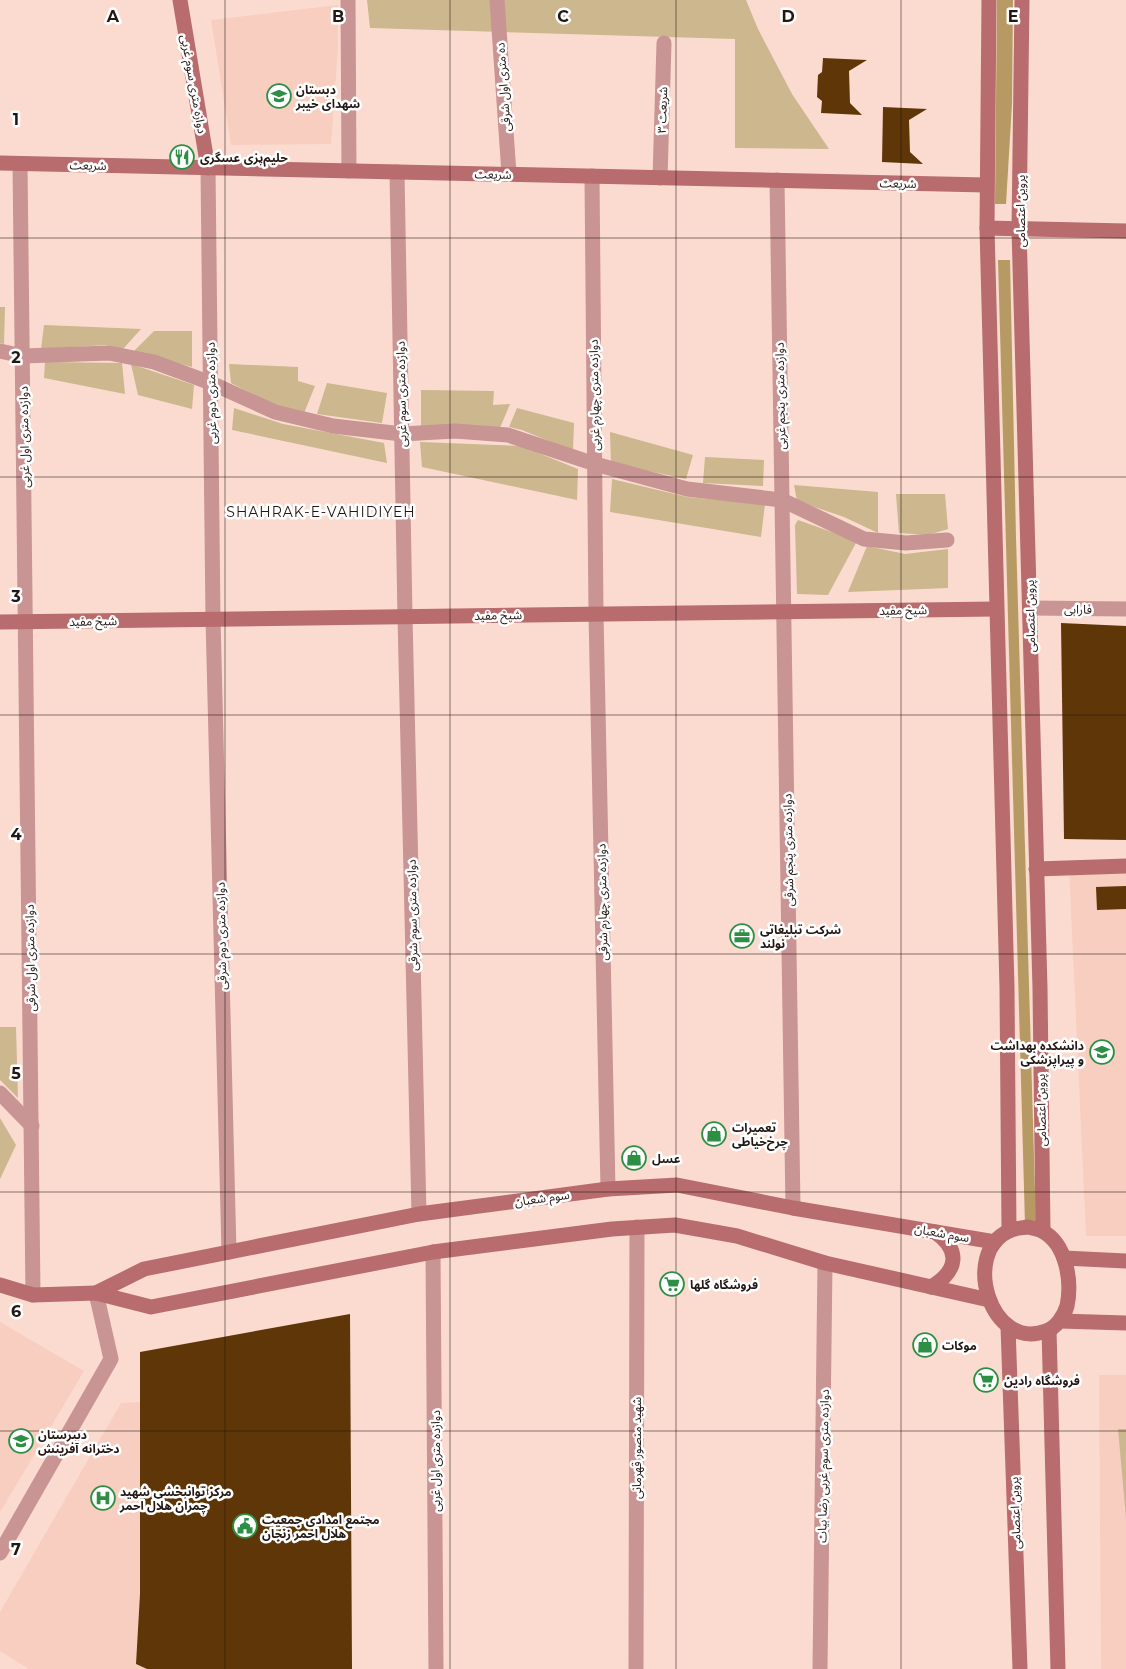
<svg xmlns="http://www.w3.org/2000/svg" width="1126" height="1669" font-family="Montserrat,'Noto Sans Arabic',sans-serif">
<style>
.built{fill:#f7cec0}
.green{fill:#ccb78e}
.forest{fill:#b79a63}
.building{fill:#5f3608}
.lines{fill:none;stroke-linecap:round;stroke-linejoin:round}
.street{stroke:#c89494;stroke-width:15}
.secondary{stroke:#b86c6e;stroke-width:15}
.grid{fill:none;stroke:#231713;stroke-width:1;stroke-opacity:0.55}
.labels{text-anchor:middle;dominant-baseline:central;stroke-width:5;stroke-linejoin:round;paint-order:stroke}
.street-label{font-size:12px;fill:#231713;stroke:#fff}
.poi-label{font-size:12px;font-weight:bold;fill:#231713;stroke:#fff;text-anchor:start}
.neighbourhood-label{font-size:14px;letter-spacing:1px;fill:#231713;stroke:#fff}
.grid-label{font-size:16px;text-anchor:middle;font-weight:bold;fill:#231713;stroke:#fff;stroke-width:5;stroke-linejoin:round;paint-order:stroke}
</style>
<rect width="100%" height="100%" fill="#fbdbcf"/>
<g class="built">
<polygon points="338,5 338,48 331,144 231,145 211,20"/>
<polygon points="1126,866 1126,1236 1086,1236 1069,867"/>
<polygon points="0,1322 84,1371 0,1512"/>
<polygon points="1099,1375 1126,1375 1126,1669 1101,1669"/>
<polygon points="140,1402 140,1594 136,1664 147,1669 29,1669 0,1651 0,1612 121,1403"/>
</g>
<g class="green">
<polygon points="367,0 746,0 758,29 792,94 829,149 735,148 735,39 370,28"/>
<polygon points="0,307 5,307 4,344 0,343"/>
<polygon points="44,325 141,329 123,349 106,345 41,349"/>
<polygon points="154,331 192,331 192,367 133,352"/>
<polygon points="45,362 122,363 125,394 44,378"/>
<polygon points="131,364 194,385 192,409 138,395"/>
<polygon points="229,364 298,367 298,381 315,386 304,413 272,404 231,383"/>
<polygon points="327,383 387,393 382,423 317,414"/>
<polygon points="421,390 494,391 493,405 510,404 500,428 421,426"/>
<polygon points="234,408 283,424 384,443 387,463 232,430"/>
<polygon points="517,408 574,423 573,451 522,430 509,427"/>
<polygon points="610,432 693,455 686,479 611,463"/>
<polygon points="420,442 521,446 578,469 577,500 422,467"/>
<polygon points="705,457 764,460 763,486 703,483"/>
<polygon points="612,479 687,497 765,504 761,537 610,512"/>
<polygon points="794,485 878,492 878,533 844,517 797,501"/>
<polygon points="896,494 945,494 948,529 928,535 899,533"/>
<polygon points="798,520 857,541 828,595 797,594 795,525"/>
<polygon points="867,546 905,554 948,549 948,588 848,592"/>
<polygon points="0,1027 16,1027 18,1098 0,1080"/>
<polygon points="0,1118 16,1145 0,1179"/>
<polygon points="1118,1429 1126,1429 1126,1518"/>
</g>
<g class="forest">
<polygon points="997,0 1013,0 1012,104 1006,204 995,204"/>
<polygon points="998,260 1010,260 1016,537 1036,1226 1025,1224"/>
</g>
<g class="building">
<polygon points="823,58 867,60 849,71 850,103 862,115 821,113 822,101 817,97 818,75 822,72"/>
<polygon points="883,107 927,109 909,120 910,152 923,164 882,162"/>
<polygon points="1061,623 1126,626 1126,840 1064,839"/>
<polygon points="1126,886 1126,909 1097,910 1096,887"/>
<polygon points="350,1314 352,1669 147,1669 136,1664 140,1594 140,1352"/>
</g>
<g class="lines">
<g class="street">
<polyline points="348,0 349,171"/>
<polyline points="497,0 509,174"/>
<polyline points="20,164 33,1295"/>
<polyline points="208,168 213,619 229,1252"/>
<polyline points="397,172 405,617 419,1214"/>
<polyline points="592,176 596,614 608,1189"/>
<polyline points="660,178 664,43"/>
<polyline points="777,180 793,1208"/>
<polyline points="0,351 23,356 109,353 154,362 211,383 275,412 333,426 402,434 455,431 508,435 595,464 687,489 782,500 864,539 906,543 947,540"/>
<polyline points="1030,608 1126,609"/>
<polyline points="0,1093 32,1126"/>
<polyline points="433,1252 436,1669"/>
<polyline points="0,1553 111,1359 96,1293"/>
<polyline points="636,1669 637,1227"/>
<polyline points="820,1669 825,1263"/>
</g>
<g class="secondary">
<polyline points="180,0 208,168"/>
<polyline points="989,0 987,228 1007,988 1009,1231"/>
<polyline points="1022,0 1019,229 1040,988 1043,1231"/>
<polyline points="0,163 986,185"/>
<polyline points="987,228 1126,231"/>
<polyline points="0,622 996,609"/>
<polyline points="1036,869 1126,866"/>
<path d="M1028,1227C1032,1228 1038,1229 1042,1231C1067,1244 1072,1282 1067,1306C1064,1316 1056,1328 1046,1331C990,1352 961,1252 1009,1231C1015,1228 1022,1228 1028,1227Z"/>
<polyline points="1064,1258 1126,1261"/>
<polyline points="0,1285 33,1295 96,1293 151,1307 433,1252 612,1229 675,1225 737,1236 825,1263 989,1300"/>
<path d="M931,1287C958,1271 961,1250 935,1232"/>
<polyline points="96,1293 144,1269 419,1214 608,1189 677,1185 793,1208 995,1242"/>
<polyline points="1060,1321 1126,1323"/>
<polyline points="1008,1327 1020,1669"/>
<polyline points="1049,1330 1058,1669"/>
</g>
</g>
<path class="grid" d="M225,0V1669M450,0V1669M676,0V1669M901,0V1669M0,238H1126M0,477H1126M0,715H1126M0,954H1126M0,1192H1126M0,1431H1126"/>
<defs>
<g id="school-ring" transform="scale(1.25)"><circle r="9.5" fill="#fff" stroke="#2d8f43" stroke-width="1.5"/><path d="M0-5L7-2L0 1L-7-2ZM-4 1L0 2.5L4 1V4Q0 6-4 4Z" fill="#2d8f43"/></g>
<g id="restaurant-ring" transform="scale(1.25)"><circle r="9.5" fill="#fff" stroke="#2d8f43" stroke-width="1.5"/><path d="M-5-6h1v4h1v-4h1v4h1v-4h1v5L-1.5 .5V6h-2V.5L-5-1ZM5-6V6H3V1.5H1.5Q1.5-4 5-6Z" fill="#2d8f43"/></g>
<g id="office-ring" transform="scale(1.25)"><circle r="9.5" fill="#fff" stroke="#2d8f43" stroke-width="1.5"/><path d="M-6-3h4V-5.5h4V-3h4V5H-6ZM-1-4.5V-3h2v-1.5ZM-6 0V1H6V0Z" fill="#2d8f43"/></g>
<g id="university-ring" transform="scale(1.25)"><circle r="9.5" fill="#fff" stroke="#2d8f43" stroke-width="1.5"/><path d="M0-5L7-2L0 1L-7-2ZM-4 1L0 2.5L4 1V4Q0 6-4 4Z" fill="#2d8f43"/></g>
<g id="shop-ring" transform="scale(1.25)"><circle r="9.5" fill="#fff" stroke="#2d8f43" stroke-width="1.5"/><path d="M-5-2.5h2.3a2.7 3.5 0 0 1 5.4 0H5L5.5 6h-11ZM-1.5-2.5h3a1.5 2.3 0 0 0-3 0Z" fill="#2d8f43"/></g>
<g id="supermarket-ring" transform="scale(1.25)"><circle r="9.5" fill="#fff" stroke="#2d8f43" stroke-width="1.5"/><path d="M-6-5.5h2.5l.6 2H6L4.5 2H-2.5L-4.4-4H-6ZM-1.5 3.2a1.3 1.3 0 1 0 .1 0ZM3 3.2a1.3 1.3 0 1 0 .1 0Z" fill="#2d8f43"/></g>
<g id="hospital-ring" transform="scale(1.25)"><circle r="9.5" fill="#fff" stroke="#2d8f43" stroke-width="1.5"/><path d="M-5-5h3v3.5h4V-5h3V5h-3V1.5h-4V5h-3Z" fill="#2d8f43"/></g>
<g id="civic-ring" transform="scale(1.25)"><circle r="9.5" fill="#fff" stroke="#2d8f43" stroke-width="1.5"/><path d="M-.6-6.5H3V-4.5H.6V-3L4-1V1h2V6H-6V1h2V-1L-.6-3ZM-1.2 2.5V6h2.4V2.5Z" fill="#2d8f43"/></g>
</defs>
<g fill-rule="evenodd">
<use href="#school-ring" x="279" y="96"/>
<use href="#restaurant-ring" x="182" y="157"/>
<use href="#office-ring" x="742" y="936"/>
<use href="#university-ring" x="1102" y="1052"/>
<use href="#shop-ring" x="714" y="1134"/>
<use href="#shop-ring" x="634" y="1158"/>
<use href="#supermarket-ring" x="672" y="1284"/>
<use href="#shop-ring" x="925" y="1345"/>
<use href="#supermarket-ring" x="986" y="1380"/>
<use href="#school-ring" x="21" y="1441"/>
<use href="#hospital-ring" x="103" y="1498"/>
<use href="#civic-ring" x="245" y="1526"/>
</g>
<g class="labels">
<g class="street-label">
<text transform="translate(194 84) rotate(80)">دوازه متری سوم غربی</text>
<text transform="translate(503 87) rotate(-94)">ده متری اول شرقی</text>
<text transform="translate(662 110) rotate(-88)">شریعت ۳</text>
<text transform="translate(88 165) rotate(1)">شریعت</text>
<text transform="translate(493 174) rotate(1)">شریعت</text>
<text transform="translate(898 183) rotate(1)">شریعت</text>
<text transform="translate(1020 211) rotate(-90)">پروین اعتصامی</text>
<text transform="translate(211 393) rotate(-91)">دوازده متری دوم غربی</text>
<text transform="translate(401 394) rotate(-91)">دوازده متری سوم غربی</text>
<text transform="translate(594 395) rotate(-91)">دوازده متری چهارم غربی</text>
<text transform="translate(780 396) rotate(-91)">دوازده متری پنجم غربی</text>
<text transform="translate(24 437) rotate(-91)">دوازده متری اول غربی</text>
<text transform="translate(1078 609) rotate(1)">فارابی</text>
<text transform="translate(903 610) rotate(-1)">شیخ مفید</text>
<text transform="translate(498 615) rotate(-1)">شیخ مفید</text>
<text transform="translate(1030 616) rotate(-91)">پروین اعتصامی</text>
<text transform="translate(93 621) rotate(-1)">شیخ مفید</text>
<text transform="translate(788 850) rotate(-91)">دوازده متری پنجم شرقی</text>
<text transform="translate(602 902) rotate(-91)">دوازده متری چهارم شرقی</text>
<text transform="translate(412 915) rotate(-91)">دوازده متری سوم شرقی</text>
<text transform="translate(221 936) rotate(-91)">دوازده متری دوم شرقی</text>
<text transform="translate(30 958) rotate(-91)">دوازده متری اول شرقی</text>
<text transform="translate(1041 1110) rotate(-91)">پروین اعتصامی</text>
<text transform="translate(542 1198) rotate(-8)">سوم شعبان</text>
<text transform="translate(942 1233) rotate(10)">سوم شعبان</text>
<text transform="translate(636 1448) rotate(-90)">شهید منصور قهرمانی</text>
<text transform="translate(435 1461) rotate(-90)">دوازده متری اول غربی</text>
<text transform="translate(823 1466) rotate(-89)">دوازده متری سوم غربی رضا بیات</text>
<text transform="translate(1015 1513) rotate(-92)">پروین اعتصامی</text>
</g>
<g class="poi-label">
<text x="296" y="89">دبستان<tspan x="296" dy="14">شهدای خیبر</tspan></text>
<text x="200" y="157">حلیم‌پزی عسگری</text>
<text x="760" y="929">شرکت تبلیغاتی<tspan x="760" dy="14">نولند</tspan></text>
<text x="1084" y="1045" text-anchor="end">دانشکده بهداشت<tspan x="1084" dy="14">و پیراپزشکی</tspan></text>
<text x="732" y="1127">تعمیرات<tspan x="732" dy="14">چرخ‌خیاطی</tspan></text>
<text x="652" y="1158">عسل</text>
<text x="690" y="1284">فروشگاه گلها</text>
<text x="942" y="1345">موکات</text>
<text x="1004" y="1380">فروشگاه رادین</text>
<text x="38" y="1434">دبیرستان<tspan x="38" dy="14">دخترانه آفرینش</tspan></text>
<text x="120" y="1491">مرکز توانبخشی شهید<tspan x="120" dy="14">چمران هلال احمر</tspan></text>
<text x="262" y="1519">مجتمع امدادی جمعیت<tspan x="262" dy="14">هلال احمر زنجان</tspan></text>
</g>
<g class="neighbourhood-label">
<text x="321" y="512">SHAHRAK-E-VAHIDIYEH</text>
</g>
</g>
<g class="grid-label">
<text x="113" y="22">A</text>
<text x="338" y="22">B</text>
<text x="563" y="22">C</text>
<text x="788" y="22">D</text>
<text x="1013" y="22">E</text>
<text x="16" y="125">1</text>
<text x="16" y="363">2</text>
<text x="16" y="602">3</text>
<text x="16" y="840">4</text>
<text x="16" y="1079">5</text>
<text x="16" y="1317">6</text>
<text x="16" y="1555">7</text>
</g>
</svg>
